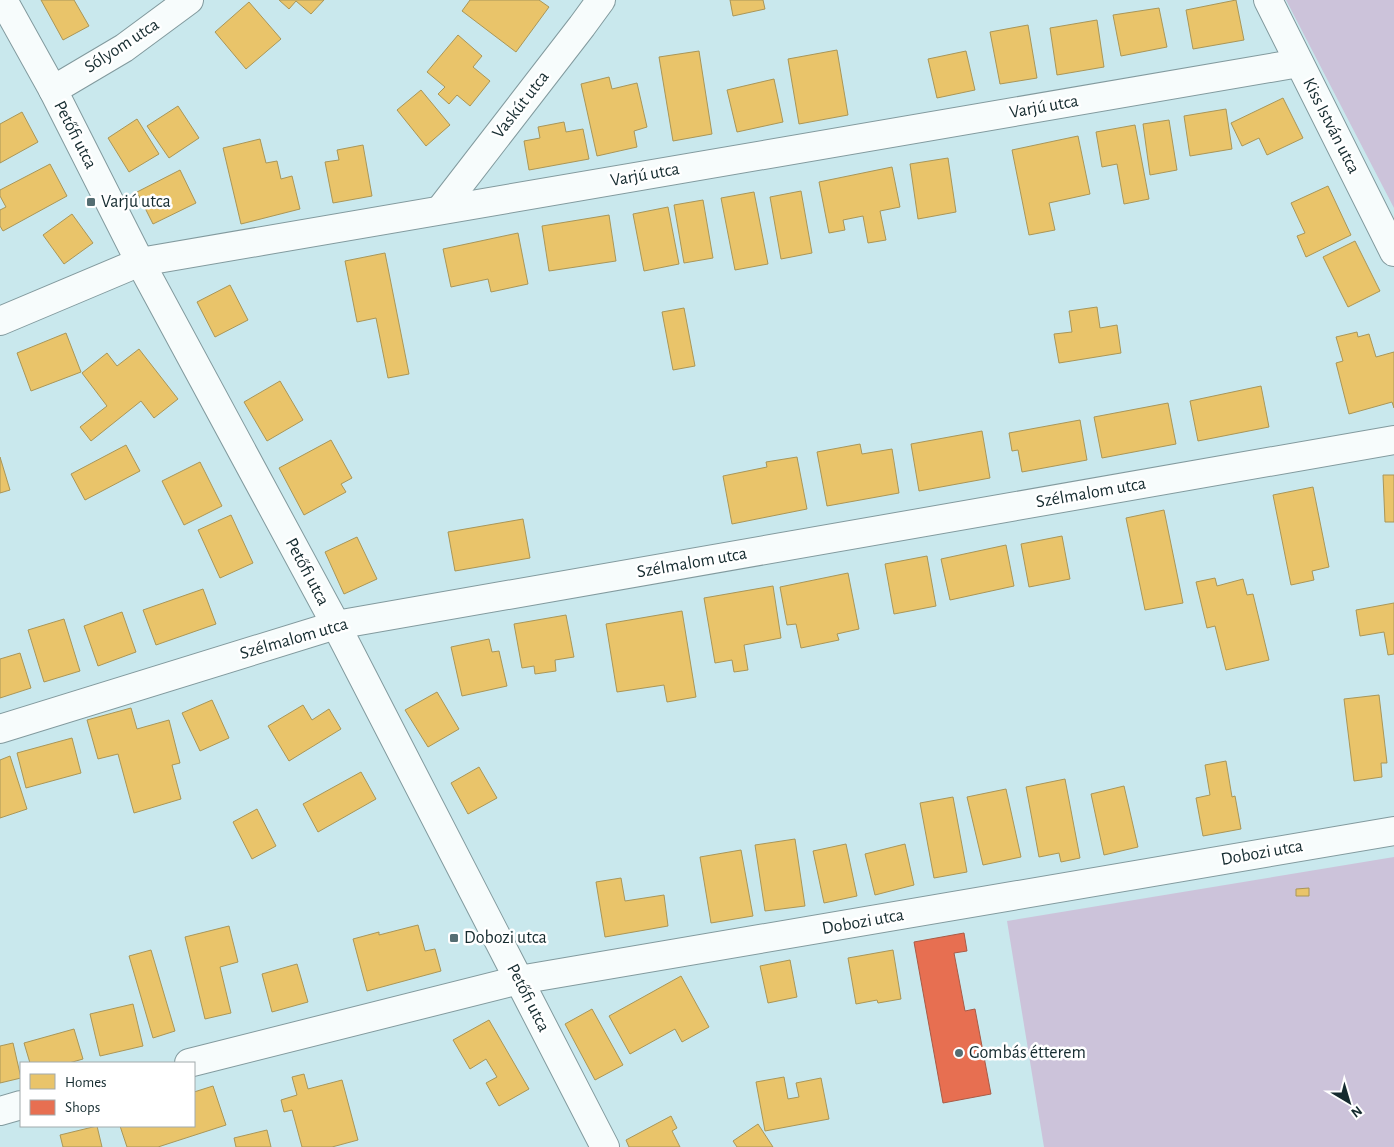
<svg xmlns="http://www.w3.org/2000/svg" width="1394" height="1147" font-family="'Alegreya Sans',sans-serif">
<style>
.green{fill:#ccc3da}
.homes{fill:#e9c46a;stroke:#a99658}
.shops{fill:#e76f51;stroke:#a85b47}
.lines{fill:none;stroke-linecap:round;stroke-linejoin:round}
.street-casing{stroke:#829a9e;stroke-width:30}
.secondary-casing{stroke:#829a9e;stroke-width:30}
.street{stroke:#f7fcfc;stroke-width:28}
.secondary{stroke:#f7fcfc;stroke-width:28}
.poi-dot{fill:#546d72;stroke:#fff;stroke-width:2}
.labels{text-anchor:middle;dominant-baseline:central;stroke-width:5;stroke-linejoin:round;paint-order:stroke}
.street-label{font-size:18px;fill:#152b2f;stroke:#fff}
.poi-label{font-size:18px;fill:#152b2f;stroke:#fff;text-anchor:start}
</style>
<rect width="100%" height="100%" fill="#c9e8ed"/>
<g class="green">
<polygon points="1286,0 1394,0 1394,208"/>
<polygon points="1394,857 1394,1147 1044,1147 1007,921"/>
</g>
<g class="homes">
<polygon points="41,0 74,0 89,26 63,40"/>
<polygon points="279,0 324,0 311,14 296,1 289,9"/>
<polygon points="470,0 539,0 549,7 516,52 462,11"/>
<polygon points="730,0 763,0 765,9 733,16"/>
<polygon points="1236,0 1244,40 1193,49 1186,10"/>
<polygon points="249,2 281,39 246,69 215,32"/>
<polygon points="1159,8 1167,47 1121,56 1113,15"/>
<polygon points="1097,20 1104,67 1057,75 1050,28"/>
<polygon points="1028,25 1037,78 1000,84 990,32"/>
<polygon points="458,35 482,56 473,67 490,81 470,106 457,95 449,104 438,94 445,87 427,72"/>
<polygon points="837,50 848,115 799,124 788,59"/>
<polygon points="699,51 712,134 673,141 659,57"/>
<polygon points="966,51 975,90 937,98 928,59"/>
<polygon points="609,77 612,89 637,83 647,127 634,131 637,147 597,156 581,84"/>
<polygon points="774,79 783,122 737,132 727,90"/>
<polygon points="421,90 450,125 426,146 397,110"/>
<polygon points="1283,98 1303,138 1267,155 1259,138 1242,146 1231,123"/>
<polygon points="178,106 199,138 169,158 147,126"/>
<polygon points="1226,109 1232,149 1190,156 1184,116"/>
<polygon points="22,112 38,142 0,163 0,124"/>
<polygon points="137,119 159,154 129,172 108,138"/>
<polygon points="1169,120 1177,170 1150,175 1143,124"/>
<polygon points="564,122 566,132 583,129 589,159 529,170 524,141 540,138 538,127"/>
<polygon points="1135,125 1149,199 1124,204 1117,164 1102,167 1096,132"/>
<polygon points="1078,136 1090,194 1049,203 1055,230 1029,235 1012,150"/>
<polygon points="260,139 266,163 277,161 281,179 292,176 300,209 241,224 223,148"/>
<polygon points="363,145 372,196 333,203 325,162 339,160 337,150"/>
<polygon points="948,158 956,212 918,219 910,164"/>
<polygon points="50,164 67,196 3,231 0,226 0,210 6,207 0,196 0,190"/>
<polygon points="892,167 900,207 880,211 886,240 868,243 863,216 843,220 845,230 829,233 819,182"/>
<polygon points="180,170 196,203 153,224 137,192"/>
<polygon points="1328,186 1351,235 1306,257 1297,236 1305,233 1291,203"/>
<polygon points="801,191 812,253 781,259 770,197"/>
<polygon points="754,192 768,264 735,270 721,198"/>
<polygon points="703,200 713,258 684,263 674,205"/>
<polygon points="668,207 679,264 644,271 633,214"/>
<polygon points="72,214 93,243 64,264 43,235"/>
<polygon points="609,215 616,261 549,271 542,226"/>
<polygon points="518,233 528,284 491,292 488,279 451,287 443,249"/>
<polygon points="1355,241 1380,291 1348,307 1323,257"/>
<polygon points="385,253 409,374 388,378 376,318 357,322 345,261"/>
<polygon points="230,285 248,320 215,337 197,302"/>
<polygon points="1097,307 1100,328 1117,325 1121,353 1059,363 1054,334 1072,332 1069,311"/>
<polygon points="684,308 695,366 673,370 662,312"/>
<polygon points="1357,332 1358,337 1369,334 1376,357 1394,352 1394,408 1392,402 1349,414 1336,363 1343,361 1336,337"/>
<polygon points="66,333 81,372 31,391 17,353"/>
<polygon points="139,349 178,399 154,418 141,401 91,441 80,427 107,406 82,373 107,353 117,366"/>
<polygon points="280,381 303,420 267,441 244,402"/>
<polygon points="1261,386 1269,427 1198,441 1190,401"/>
<polygon points="1168,403 1176,444 1102,458 1094,417"/>
<polygon points="1080,420 1087,460 1022,472 1018,450 1012,451 1009,433"/>
<polygon points="982,431 990,478 919,491 911,444"/>
<polygon points="331,440 352,478 341,484 346,492 304,515 279,468"/>
<polygon points="860,444 862,454 892,449 899,493 827,506 817,452"/>
<polygon points="126,445 140,471 85,500 71,474"/>
<polygon points="0,457 10,490 0,493"/>
<polygon points="797,457 807,509 732,524 723,476 767,467 766,462"/>
<polygon points="200,462 222,506 184,525 162,481"/>
<polygon points="1383,475 1394,475 1394,522 1385,522"/>
<polygon points="1313,487 1329,567 1312,571 1314,580 1291,585 1273,495"/>
<polygon points="1164,510 1183,603 1145,610 1126,518"/>
<polygon points="231,515 253,563 220,578 198,530"/>
<polygon points="523,519 530,558 455,571 448,532"/>
<polygon points="1062,536 1070,579 1029,587 1021,544"/>
<polygon points="357,537 377,579 344,594 325,552"/>
<polygon points="1006,545 1014,586 950,600 941,559"/>
<polygon points="927,556 936,606 894,614 885,564"/>
<polygon points="848,573 859,629 837,634 839,640 801,648 796,624 787,625 780,587"/>
<polygon points="1215,578 1217,586 1243,579 1247,595 1253,594 1269,660 1226,670 1215,626 1207,628 1196,582"/>
<polygon points="773,586 781,638 744,645 748,670 734,672 732,660 715,663 704,598"/>
<polygon points="203,589 216,624 156,645 143,610"/>
<polygon points="1394,603 1394,654 1388,655 1384,632 1360,636 1356,610"/>
<polygon points="682,611 696,697 667,702 664,685 617,692 606,624"/>
<polygon points="122,612 136,652 98,666 84,626"/>
<polygon points="566,615 574,657 555,660 556,671 535,674 534,666 522,668 514,624"/>
<polygon points="64,619 80,671 44,682 28,630"/>
<polygon points="489,639 492,652 499,651 507,686 462,696 451,647"/>
<polygon points="20,653 31,688 0,698 0,659"/>
<polygon points="437,692 459,729 428,747 405,710"/>
<polygon points="1379,695 1387,763 1381,763 1382,777 1354,781 1344,699"/>
<polygon points="212,700 229,738 200,751 182,713"/>
<polygon points="303,705 312,720 329,709 341,729 289,761 268,726"/>
<polygon points="131,708 137,729 169,720 180,763 172,765 181,799 134,813 118,754 98,759 87,720"/>
<polygon points="72,738 81,773 26,788 17,753"/>
<polygon points="10,756 27,809 0,818 0,760"/>
<polygon points="1226,761 1232,797 1235,796 1241,829 1203,836 1196,798 1210,795 1205,765"/>
<polygon points="479,767 497,798 468,814 451,783"/>
<polygon points="361,772 376,799 318,832 303,804"/>
<polygon points="1065,779 1080,858 1061,862 1059,853 1039,857 1026,787"/>
<polygon points="1124,786 1138,847 1104,855 1091,794"/>
<polygon points="1006,789 1021,857 983,865 967,797"/>
<polygon points="953,797 967,872 934,878 920,803"/>
<polygon points="257,809 276,846 252,859 233,822"/>
<polygon points="795,839 805,906 765,911 755,845"/>
<polygon points="846,844 857,896 824,903 813,851"/>
<polygon points="905,844 914,885 875,895 865,854"/>
<polygon points="741,850 753,916 711,923 700,857"/>
<polygon points="621,878 625,901 664,895 668,926 605,937 596,882"/>
<polygon points="1309,888 1309,896 1296,896 1296,889"/>
<polygon points="418,925 425,951 435,949 441,971 367,991 353,939 379,932 379,935"/>
<polygon points="229,926 238,962 220,967 231,1013 205,1019 185,937"/>
<polygon points="151,950 175,1031 153,1038 129,956"/>
<polygon points="893,950 901,999 878,1003 877,1000 856,1004 848,958"/>
<polygon points="790,960 797,997 768,1003 760,966"/>
<polygon points="297,964 308,1002 272,1012 262,974"/>
<polygon points="681,976 709,1027 682,1042 675,1029 630,1054 609,1016"/>
<polygon points="133,1004 143,1046 100,1056 90,1014"/>
<polygon points="592,1009 623,1065 595,1080 565,1024"/>
<polygon points="489,1020 529,1089 499,1106 486,1083 497,1077 486,1059 470,1069 453,1040"/>
<polygon points="74,1029 83,1059 69,1063 30,1063 24,1043"/>
<polygon points="13,1043 21,1078 0,1083 0,1046"/>
<polygon points="304,1074 308,1089 342,1080 358,1140 332,1147 302,1147 292,1110 284,1112 281,1100 297,1095 292,1077"/>
<polygon points="784,1077 788,1099 799,1097 796,1083 821,1078 829,1119 765,1131 756,1082"/>
<polygon points="213,1086 226,1125 158,1147 127,1147 120,1126 194,1126 194,1092"/>
<polygon points="671,1116 677,1128 672,1131 680,1147 629,1147 626,1140"/>
<polygon points="758,1124 773,1147 737,1147 733,1141"/>
<polygon points="97,1126 102,1147 63,1147 60,1135"/>
<polygon points="267,1130 271,1147 236,1147 234,1138"/>
</g>
<polygon class="shops" points="964,933 967,951 954,953 965,1011 975,1009 991,1094 943,1103 914,942"/>
<g class="lines">
<g class="street-casing">
<g id="street">
<polyline points="1268,0 1394,252"/>
<polyline points="53,90 124,48 189,0"/>
<polyline points="440,210 582,26 601,0"/>
<polyline points="0,321 140,262 1299,63"/>
<polyline points="0,729 336,625 1394,440"/>
<polyline points="189,1063 519,980 1394,831"/>
<polyline points="0,1111 21,1105"/>
</g>
</g>
<g class="secondary-casing">
<polyline id="secondary" points="3,0 53,90 140,262 336,625 605,1147"/>
</g>
<use href="#street" class="street"/>
<use href="#secondary" class="secondary"/>
</g>
<g class="poi-dot">
<rect x="86" y="197" width="10" height="10" rx="2.5"/>
<rect x="449" y="933" width="10" height="10" rx="2.5"/>
<circle cx="959" cy="1053" r="5"/>
</g>
<g class="labels">
<g class="street-label">
<text transform="translate(122 46) rotate(-33)">Sólyom utca</text>
<text transform="translate(521 105) rotate(-52)">Vaskút utca</text>
<text transform="translate(1044 107) rotate(-10)">Varjú utca</text>
<text transform="translate(1331 126) rotate(63)">Kiss István utca</text>
<text transform="translate(75 135) rotate(63)">Petőfi utca</text>
<text transform="translate(645 175) rotate(-10)">Varjú utca</text>
<text transform="translate(1091 493) rotate(-10)">Szélmalom utca</text>
<text transform="translate(692 563) rotate(-10)">Szélmalom utca</text>
<text transform="translate(307 572) rotate(62)">Petőfi utca</text>
<text transform="translate(294 639) rotate(-16)">Szélmalom utca</text>
<text transform="translate(1262 853) rotate(-10)">Dobozi utca</text>
<text transform="translate(863 922) rotate(-10)">Dobozi utca</text>
<text transform="translate(528 998) rotate(63)">Petőfi utca</text>
</g>
<g class="poi-label">
<text x="101" y="202">Varjú utca</text>
<text x="464" y="938">Dobozi utca</text>
<text x="969" y="1053">Gombás étterem</text>
</g>
</g>
<rect x="20" y="1062" width="175" height="65" fill="#ffffff" stroke="#a1aaac"/>
<rect x="30" y="1074" width="25" height="15" fill="#e9c46a" stroke="#a1aaac"/>
<text x="65" y="1087" font-size="15" fill="#152b2f">Homes</text>
<rect x="30" y="1100" width="25" height="15" fill="#e76f51" stroke="#a1aaac"/>
<text x="65" y="1112" font-size="15" fill="#152b2f">Shops</text>
<g transform="translate(1349 1102) rotate(142)" stroke="#ffffff" stroke-width="4" paint-order="stroke">
<path d="M0-4L9 19L0 12L-9 19Z" fill="#152b2f"/>
<text y="-8" font-size="14" font-weight="bold" text-anchor="middle" fill="#152b2f">N</text>
</g>
</svg>
